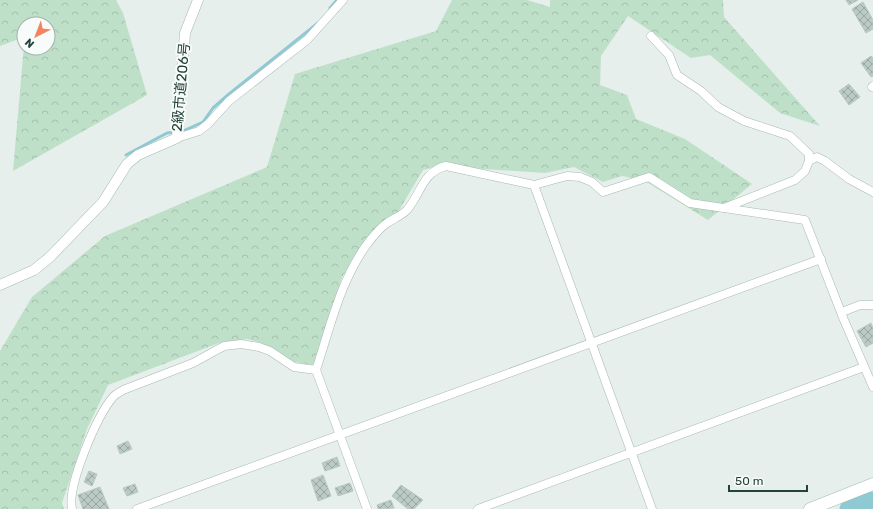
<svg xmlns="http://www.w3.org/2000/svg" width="873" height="509" font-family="Rubik,'Noto Sans JP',sans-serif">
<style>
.forest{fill:url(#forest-crowns)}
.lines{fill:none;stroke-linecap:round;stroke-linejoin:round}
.stream{stroke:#8ec9d4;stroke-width:3}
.river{stroke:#8ec9d4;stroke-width:19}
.building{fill:url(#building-cross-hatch);stroke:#b8c9c2}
.minor-casing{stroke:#a8b8b2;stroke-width:9}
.tertiary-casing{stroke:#a8b8b2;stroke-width:11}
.secondary-casing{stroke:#a4bbb3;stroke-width:13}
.minor{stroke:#fff;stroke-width:8}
.tertiary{stroke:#fff;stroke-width:10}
.secondary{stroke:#fff;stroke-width:12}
.labels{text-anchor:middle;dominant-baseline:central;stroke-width:4;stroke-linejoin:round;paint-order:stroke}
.street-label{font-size:14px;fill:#24423a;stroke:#f7fbf9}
</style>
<defs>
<pattern id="forest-crowns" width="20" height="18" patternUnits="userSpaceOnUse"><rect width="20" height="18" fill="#bfe0c8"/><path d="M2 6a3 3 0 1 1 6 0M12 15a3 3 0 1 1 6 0" fill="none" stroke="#a4c1ad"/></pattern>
<pattern id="building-cross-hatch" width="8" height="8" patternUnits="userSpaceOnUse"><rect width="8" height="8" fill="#bbcac4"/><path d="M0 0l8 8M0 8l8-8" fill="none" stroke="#98a6a0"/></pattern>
</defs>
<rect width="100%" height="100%" fill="#e6efeb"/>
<g class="forest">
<polygon points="0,0 116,0 123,13 147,95 13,171 24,45 24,48 48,48 48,24 24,24 24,37 0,46"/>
<polygon points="452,0 527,0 550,7 550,0 723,0 724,17 820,126 780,113 710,55 691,58 628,16 601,56 600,85 627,95 636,119 685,139 752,184 708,220 645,181 622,176 603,182 574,167 545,173 438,166 423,170 398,212 379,224 342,277 315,365 294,362 261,343 247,339 219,343 108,385 87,429 62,503 64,509 0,509 0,351 32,297 105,236 267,167 295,74 436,31"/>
</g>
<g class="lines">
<g class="stream">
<polyline points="330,8 337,0"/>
<polyline points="126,155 167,133 183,131 203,122 213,108 229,94 318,23"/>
</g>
<polyline class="river" points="849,509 873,501"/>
</g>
<g class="building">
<polygon points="846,0 858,0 849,5"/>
<polygon points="863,2 873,20 873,29 866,33 852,9"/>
<polygon points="871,56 873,58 873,76 871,77 861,63"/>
<polygon points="849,84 860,97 849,105 839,91"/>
<polygon points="871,323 873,328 873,343 866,347 857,331"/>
<polygon points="128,441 132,449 120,454 117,446"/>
<polygon points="337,457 340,466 325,471 322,463"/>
<polygon points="89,471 97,474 92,486 84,482"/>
<polygon points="323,475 331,496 318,501 311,480"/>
<polygon points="350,483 353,491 338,496 335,488"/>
<polygon points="135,484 138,492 127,496 123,488"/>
<polygon points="401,485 423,500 414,509 408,509 392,496"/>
<polygon points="100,487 109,509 83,509 78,495"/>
<polygon points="391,500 394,508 378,509 377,505"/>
</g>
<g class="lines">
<g class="minor-casing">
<g id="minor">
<polyline points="651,36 669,55 677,75 701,91 718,107 744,121 790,136 809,154 809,161"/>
<polyline points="872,87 873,86"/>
<polyline points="177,138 199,131 208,124 229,101 307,40 343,0"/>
<polyline points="534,185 652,509"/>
<polyline points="724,208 795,180 805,171 809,161 817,157 825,161 849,179 873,192"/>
<polyline points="842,312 860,305 873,305"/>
<polyline points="316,370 367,509"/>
<path d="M72,509C67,485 97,416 113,397C116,394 120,392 123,390L193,363L224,346L241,344L259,347L270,351L294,367L316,370C331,325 341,277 371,239C376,233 381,227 387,223C393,219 401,216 407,210C421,194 422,172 446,166L534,185L567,176L580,177L592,182L603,192L649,177L690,203L805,220L844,320L873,387"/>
<polyline points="137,509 821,259"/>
<polyline points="478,509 864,367"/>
</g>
</g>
<g class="tertiary-casing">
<polyline id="tertiary" points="0,285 34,270 50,257 103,202 127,164 138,155 177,138 185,33 198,0"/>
</g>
<g class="secondary-casing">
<polyline id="secondary" points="810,509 873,484"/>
</g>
<use href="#minor" class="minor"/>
<use href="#tertiary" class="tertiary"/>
<use href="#secondary" class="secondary"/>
</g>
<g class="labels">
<g class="street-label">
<text transform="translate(181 87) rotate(-85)">2級市道206号</text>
</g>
</g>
<g transform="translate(36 36) rotate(222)"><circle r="19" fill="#f7fbf9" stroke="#a3b1ad"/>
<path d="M0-3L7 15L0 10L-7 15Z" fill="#f4845f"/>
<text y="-6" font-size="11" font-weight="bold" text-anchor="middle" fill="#24423a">N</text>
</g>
<path d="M729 485v6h78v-6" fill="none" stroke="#24423a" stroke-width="2"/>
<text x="735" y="485" font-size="12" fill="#24423a" stroke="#f7fbf9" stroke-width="3" paint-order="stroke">50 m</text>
</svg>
